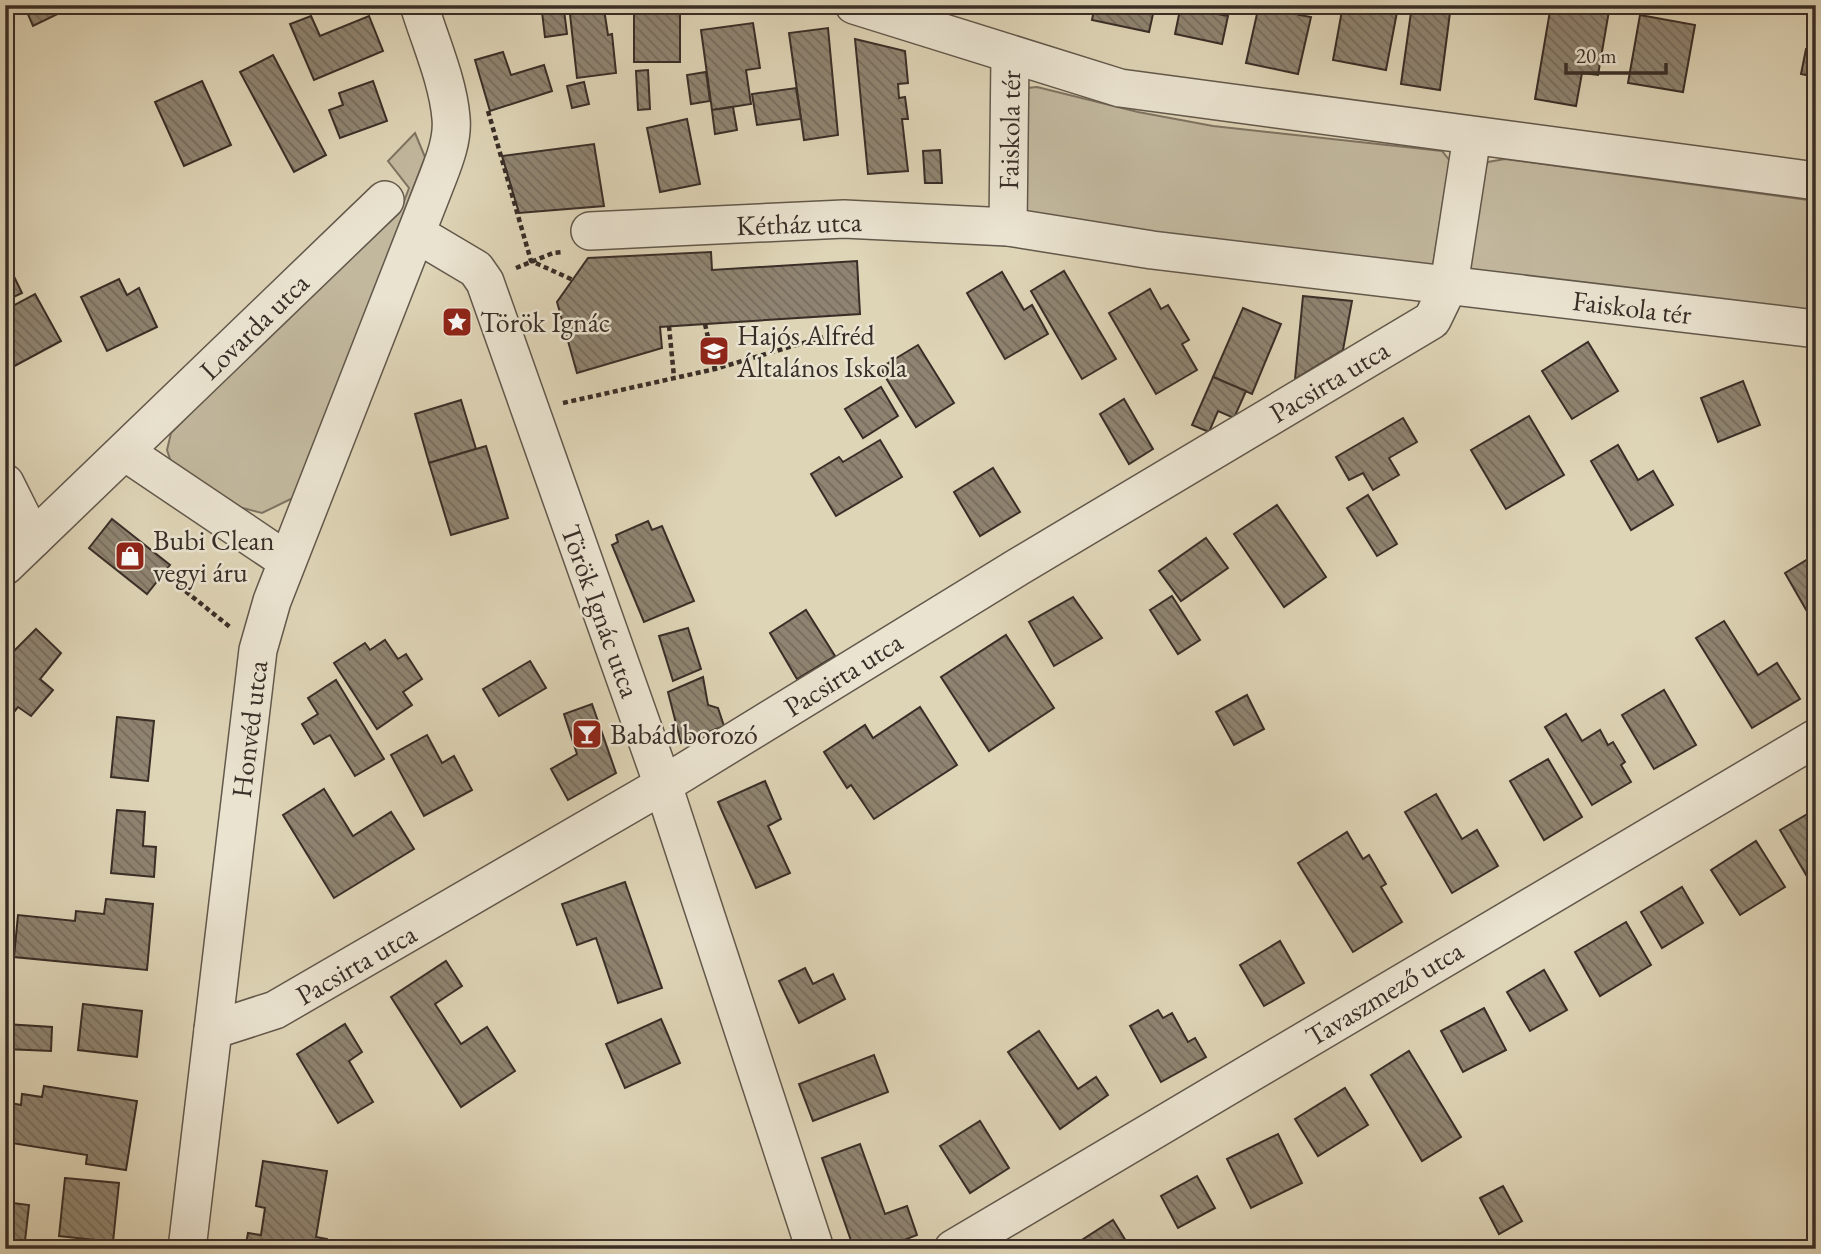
<svg xmlns="http://www.w3.org/2000/svg" width="1821" height="1254" font-family="'EB Garamond',serif">
<style>
.grass{fill:#c2b89e;stroke:#7e7362;stroke-width:2}
.building{fill:url(#building-back-hatch);stroke:#392e27;stroke-width:2}
.lines{fill:none;stroke-linecap:round;stroke-linejoin:round}
.street-casing{stroke:#62584b;stroke-width:40}
.path{stroke:#392e27;stroke-width:4.5;stroke-dasharray:5 3.5;stroke-linecap:butt}
.street{stroke:#eae3d0;stroke-width:37}
.labels{text-anchor:middle;dominant-baseline:central;stroke-width:5;stroke-linejoin:round;paint-order:stroke}
.street-label{font-size:28px;fill:#392e27;stroke:#eae3d0}
.poi-label{font-size:28px;fill:#392e27;stroke:#eae3d0;text-anchor:start}
</style>
<defs>
<pattern id="building-back-hatch" width="6" height="6" patternUnits="userSpaceOnUse" patternTransform="scale(1.75)"><rect width="6" height="6" fill="#8f8471"/><path d="M-1 5l2 2M0 0l6 6M5-1l2 2" fill="none" stroke="#766c5d"/></pattern>
</defs>
<rect width="100%" height="100%" fill="#ded4b6"/>
<filter id="stains"><feTurbulence type="fractalNoise" baseFrequency=".00286" numOctaves="4"/><feColorMatrix values="0 0 0 0 .2 0 0 0 0 .09 0 0 0 0 .02 0 0 0 .5 -.17"/></filter>
<radialGradient id="worn" r=".72"><stop offset=".6" stop-color="#630" stop-opacity="0"/><stop offset="1" stop-color="#630" stop-opacity=".3"/></radialGradient>
<g class="grass">
<polygon points="1037,87 1138,112 1213,126 1442,151 1450,161 1433,265 1428,271 1027,214 1023,207 1027,88"/>
<polygon points="415,133 425,157 295,497 262,513 235,506 172,465 167,450 171,433 249,354 400,212 409,188 388,161"/>
<polygon points="1505,159 1816,201 1816,315 1470,276 1466,253 1485,168 1488,162"/>
</g>
<g class="building">
<polygon points="24,5 76,5 33,26"/>
<polygon points="569,5 601,5 604,9 608,35 612,34 616,73 577,78"/>
<rect x="634" y="5" width="46" height="57"/>
<polygon points="1095,5 1155,5 1149,32 1092,20"/>
<polygon points="1181,5 1219,5 1217,14 1228,16 1222,44 1175,34"/>
<polygon points="1259,5 1301,5 1299,15 1311,17 1298,74 1246,63"/>
<polygon points="1343,5 1385,5 1384,10 1397,12 1386,70 1333,60"/>
<polygon points="1412,5 1451,5 1440,90 1401,84"/>
<polygon points="1551,5 1610,5 1598,75 1582,73 1576,106 1535,99"/>
<polygon points="564,10 567,34 545,37 542,12"/>
<polygon points="1640,15 1695,25 1683,92 1628,83"/>
<polygon points="311,16 320,36 369,16 383,51 314,80 290,24"/>
<polygon points="753,23 760,68 746,70 751,104 712,110 701,30"/>
<polygon points="828,28 838,135 804,140 789,33"/>
<polygon points="855,39 905,51 908,83 898,84 899,98 905,97 908,119 902,119 908,171 868,174"/>
<polygon points="1806,49 1816,50 1816,77 1801,74"/>
<polygon points="503,52 511,75 544,65 552,91 490,111 475,60"/>
<polygon points="273,55 326,155 294,172 240,72"/>
<polygon points="648,70 650,109 638,110 636,71"/>
<polygon points="706,72 710,101 691,104 687,75"/>
<polygon points="202,81 231,145 184,166 155,102"/>
<polygon points="373,81 387,121 340,138 329,110 343,105 339,93"/>
<polygon points="584,82 589,104 572,108 567,86"/>
<polygon points="796,88 801,119 757,125 752,94"/>
<polygon points="733,107 737,130 715,134 712,110"/>
<polygon points="687,119 700,184 660,192 647,128"/>
<polygon points="594,144 604,206 519,213 502,156"/>
<polygon points="940,150 942,183 925,183 923,151"/>
<polygon points="711,252 712,270 857,261 860,314 660,327 662,348 577,373 557,302 588,258"/>
<polygon points="5,258 22,293 5,301"/>
<polygon points="1064,271 1116,359 1082,379 1031,291"/>
<polygon points="1002,272 1024,310 1032,305 1048,334 1005,359 967,293"/>
<polygon points="119,279 127,295 139,288 157,327 107,351 81,297"/>
<polygon points="1150,289 1161,309 1168,305 1189,340 1182,344 1197,370 1156,394 1109,313"/>
<polygon points="35,294 61,341 7,370 5,310"/>
<polygon points="1303,296 1352,301 1343,350 1295,379"/>
<polygon points="1243,308 1281,324 1252,394 1213,377"/>
<polygon points="1588,342 1618,391 1572,419 1542,371"/>
<polygon points="918,345 954,403 916,427 880,368"/>
<polygon points="1213,377 1246,391 1234,418 1218,411 1209,432 1192,425"/>
<polygon points="1743,381 1760,425 1718,442 1701,398"/>
<polygon points="881,387 898,416 863,438 845,409"/>
<polygon points="1124,399 1153,449 1129,464 1100,414"/>
<polygon points="461,400 476,449 429,463 415,414"/>
<polygon points="1529,416 1564,475 1506,509 1471,450"/>
<polygon points="1403,418 1417,442 1389,458 1399,475 1373,490 1363,473 1349,480 1336,457"/>
<polygon points="880,440 902,477 836,516 811,474 839,457 843,462"/>
<polygon points="1618,445 1638,480 1653,471 1673,505 1631,530 1591,461"/>
<polygon points="486,446 508,518 451,535 429,463"/>
<polygon points="993,468 1020,512 980,536 954,492"/>
<polygon points="1368,495 1397,544 1377,556 1347,508"/>
<polygon points="1277,505 1326,577 1284,607 1234,534"/>
<polygon points="112,519 170,565 147,594 89,548"/>
<polygon points="648,521 652,530 662,526 694,601 644,622 612,545 618,542 616,535"/>
<polygon points="1206,538 1228,568 1181,601 1159,571"/>
<polygon points="1813,556 1816,562 1816,627 1785,573"/>
<polygon points="1172,596 1200,640 1178,654 1150,610"/>
<polygon points="1073,597 1102,638 1054,666 1029,622"/>
<polygon points="806,610 835,656 797,679 770,633"/>
<polygon points="1724,621 1758,675 1777,663 1800,699 1752,728 1696,638"/>
<polygon points="688,628 701,669 673,681 659,636"/>
<polygon points="36,629 61,653 40,679 53,690 31,716 18,707 5,723 5,660"/>
<polygon points="1006,635 1054,708 989,751 941,677"/>
<polygon points="385,640 398,659 406,654 422,679 403,692 412,705 377,729 334,663 365,643 370,650"/>
<polygon points="530,661 546,688 499,716 483,689"/>
<polygon points="703,677 708,705 718,708 724,726 681,743 668,692"/>
<polygon points="336,680 384,759 355,776 330,735 314,744 302,724 318,714 308,698"/>
<polygon points="1664,690 1696,745 1654,769 1622,715"/>
<polygon points="1247,695 1264,729 1234,745 1216,712"/>
<polygon points="592,704 616,773 568,800 551,769 577,754 564,714"/>
<polygon points="920,707 957,765 874,819 851,785 847,788 824,752 865,725 873,738"/>
<polygon points="1566,714 1582,741 1600,730 1608,745 1613,742 1625,762 1621,765 1631,782 1592,805 1545,727"/>
<polygon points="117,717 154,721 148,781 111,777"/>
<polygon points="427,735 442,763 454,756 472,790 424,816 391,755"/>
<polygon points="1548,759 1582,817 1544,840 1510,781"/>
<polygon points="765,781 781,819 768,826 790,873 756,888 718,802"/>
<polygon points="324,789 353,836 391,812 414,849 334,898 283,815"/>
<polygon points="1436,794 1462,839 1477,830 1498,866 1452,893 1405,812"/>
<polygon points="1816,809 1816,892 1780,830"/>
<polygon points="117,810 145,812 143,846 156,847 154,877 111,873"/>
<polygon points="1347,832 1363,859 1369,855 1386,884 1381,887 1402,922 1353,952 1298,863"/>
<polygon points="1756,841 1785,887 1740,915 1711,870"/>
<polygon points="625,882 662,988 618,1003 596,938 577,945 562,904"/>
<polygon points="1682,887 1703,923 1662,948 1641,912"/>
<polygon points="106,899 153,904 147,970 14,957 18,915 75,921 76,911 104,914"/>
<polygon points="1626,922 1651,965 1600,996 1575,952"/>
<polygon points="1280,941 1304,983 1264,1006 1240,965"/>
<polygon points="446,961 462,986 435,1004 461,1044 487,1027 515,1071 461,1107 391,997"/>
<polygon points="805,968 813,984 833,974 845,999 799,1023 779,981"/>
<polygon points="1544,970 1567,1010 1530,1031 1507,992"/>
<polygon points="83,1004 142,1011 137,1057 78,1050"/>
<polygon points="1484,1008 1506,1050 1463,1072 1441,1031"/>
<polygon points="1158,1010 1163,1018 1172,1013 1188,1042 1195,1038 1206,1057 1161,1082 1130,1026"/>
<polygon points="661,1019 680,1063 625,1088 606,1044"/>
<polygon points="5,1024 52,1027 51,1051 5,1049"/>
<polygon points="345,1024 362,1052 349,1061 373,1102 338,1123 297,1054"/>
<polygon points="1039,1031 1078,1089 1096,1077 1108,1095 1060,1129 1008,1052"/>
<polygon points="1409,1051 1461,1137 1422,1161 1371,1075"/>
<polygon points="874,1055 888,1092 813,1121 799,1084"/>
<polygon points="44,1086 137,1101 126,1170 86,1164 87,1155 5,1142 5,1102 21,1105 22,1094 42,1097"/>
<polygon points="1345,1088 1368,1125 1318,1156 1295,1119"/>
<polygon points="980,1121 1009,1168 970,1193 940,1146"/>
<polygon points="1278,1134 1302,1183 1251,1208 1227,1159"/>
<polygon points="860,1144 885,1214 907,1206 917,1235 881,1249 854,1249 822,1158"/>
<polygon points="263,1161 327,1171 316,1237 327,1239 326,1249 245,1249 248,1233 261,1235 265,1208 256,1206"/>
<polygon points="1197,1176 1215,1208 1178,1228 1161,1196"/>
<polygon points="65,1178 119,1183 113,1242 59,1236"/>
<polygon points="1503,1186 1522,1221 1499,1234 1480,1198"/>
<polygon points="5,1202 29,1205 25,1241 5,1239"/>
<polygon points="1113,1220 1131,1249 1077,1249 1074,1245"/>
</g>
<g class="lines">
<g class="street-casing">
<g id="street">
<polyline points="854,5 1120,88 1816,181"/>
<polyline points="1008,227 1010,57"/>
<polyline points="590,231 844,219 1008,227 1152,250 1816,329"/>
<polyline points="417,234 476,269 485,282 663,785 815,1249"/>
<polyline points="125,452 287,561"/>
<polyline points="5,483 33,539"/>
<polyline points="5,566 385,200"/>
<polyline points="213,1030 275,1010 663,785 1018,567 1432,320 1449,285 1472,136"/>
<path d="M187,1249L258,650L272,601L438,177C445,159 453,138 451,118C448,81 430,41 419,5"/>
<polyline points="953,1249 1816,738"/>
</g>
</g>
<g class="path">
<polyline points="488,111 531,261 573,280"/>
<polyline points="516,268 553,253 563,252"/>
<polyline points="705,324 715,369"/>
<polyline points="669,326 674,377"/>
<polyline points="563,403 715,369 837,333"/>
<polyline points="179,586 230,627"/>
</g>
<use href="#street" class="street"/>
</g>
<defs>
<g id="sight-square" transform="scale(1.575)"><rect x="-9" y="-9" width="18" height="18" rx="4" fill="#8f2418" stroke="#eae3d0"/><path d="M0-6L1.8-2.2L6-1.7L2.9 1.2L3.7 5.4L0 3.3L-3.7 5.4L-2.9 1.2L-6-1.7L-1.8-2.2Z" fill="#fff"/></g>
<g id="school-square" transform="scale(1.575)"><rect x="-9" y="-9" width="18" height="18" rx="4" fill="#8f2418" stroke="#eae3d0"/><path d="M0-5L7-2L0 1L-7-2ZM-4 1L0 2.5L4 1V4Q0 6-4 4Z" fill="#fff"/></g>
<g id="shop-square" transform="scale(1.575)"><rect x="-9" y="-9" width="18" height="18" rx="4" fill="#8f2418" stroke="#eae3d0"/><path d="M-5-2.5h2.3a2.7 3.5 0 0 1 5.4 0H5L5.5 6h-11ZM-1.5-2.5h3a1.5 2.3 0 0 0-3 0Z" fill="#fff"/></g>
<g id="bar-square" transform="scale(1.575)"><rect x="-9" y="-9" width="18" height="18" rx="4" fill="#8f2418" stroke="#eae3d0"/><path d="M-6-5H6L.8 .8V4.5H3.5V6h-7V4.5H-.8V.8Z" fill="#fff"/></g>
</defs>
<g fill-rule="evenodd">
<use href="#sight-square" x="457" y="322"/>
<use href="#school-square" x="714" y="351"/>
<use href="#shop-square" x="130" y="556"/>
<use href="#bar-square" x="587" y="734"/>
</g>
<g class="labels">
<g class="street-label">
<text transform="translate(1009 130) rotate(-89)">Faiskola tér</text>
<text transform="translate(799 223) rotate(-2)">Kétház utca</text>
<text transform="translate(1632 307) rotate(7)">Faiskola tér</text>
<text transform="translate(254 326) rotate(-44)">Lovarda utca</text>
<text transform="translate(1329 381) rotate(-31)">Pacsirta utca</text>
<text transform="translate(601 611) rotate(70)">Török Ignác utca</text>
<text transform="translate(843 674) rotate(-32)">Pacsirta utca</text>
<text transform="translate(249 729) rotate(-83)">Honvéd utca</text>
<text transform="translate(356 964) rotate(-30)">Pacsirta utca</text>
<text transform="translate(1384 993) rotate(-31)">Tavaszmező utca</text>
</g>
<g class="poi-label">
<text x="480" y="322">Török Ignác</text>
<text x="737" y="335">Hajós Alfréd<tspan x="737" dy="32">Általános Iskola</tspan></text>
<text x="153" y="540">Bubi Clean<tspan x="153" dy="32">vegyi áru</tspan></text>
<text x="610" y="734">Babád borozó</text>
</g>
</g>
<rect width="1821" height="1254" fill="none" stroke="#ded4b6" stroke-width="28"/>
<rect x="7" y="7" width="1807" height="1240" fill="none" stroke="#392e27" stroke-width="3.5"/>
<rect x="14" y="14" width="1793" height="1226" fill="none" stroke="#392e27" stroke-width="2"/>
<path d="M1566 63v10h100v-10" fill="none" stroke="#392e27" stroke-width="3.5"/>
<text x="1576" y="63" font-size="21" fill="#392e27" stroke="#eae3d0" stroke-width="5" paint-order="stroke">20 m</text>
<rect width="100%" height="100%" filter="url(#stains)"/>
<rect width="100%" height="100%" fill="url(#worn)"/>
</svg>
